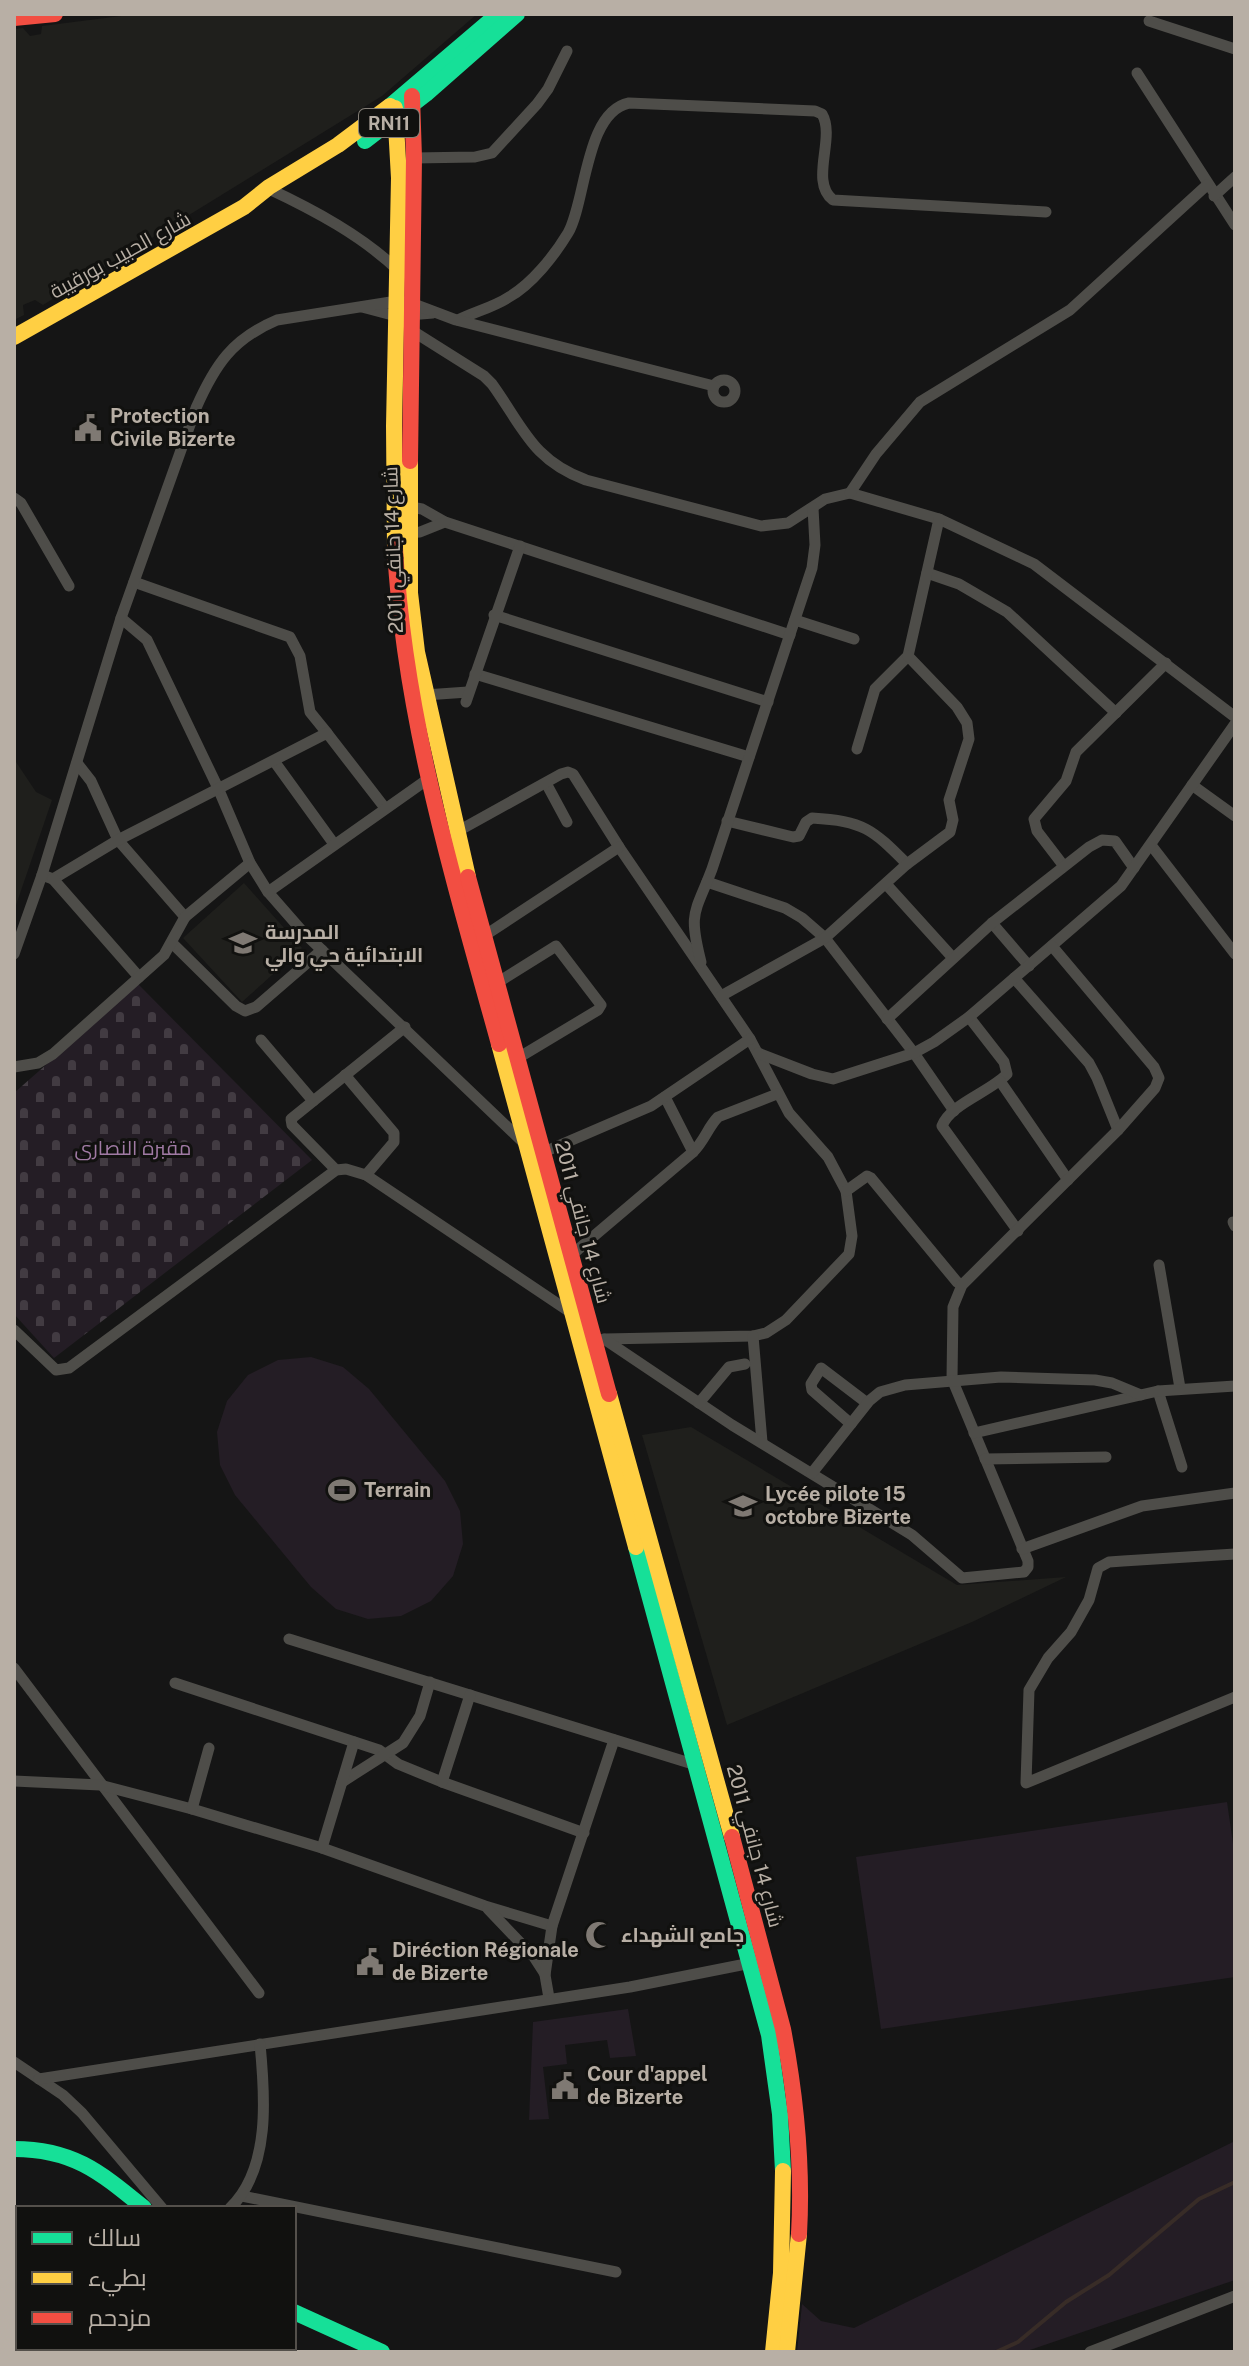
<svg xmlns="http://www.w3.org/2000/svg" width="1249" height="2366" font-family="'Public Sans',Cairo,sans-serif">
<style>
.built{fill:#1f1f1c}
.green{fill:#241d25}
.cemetery{fill:url(#cemetery-stones)}
.lines{fill:none;stroke-linecap:round;stroke-linejoin:round}
.stream{stroke:#382c27;stroke-width:4}
.street{stroke:#4e4d49;stroke-width:11}
.fast{stroke:#16e098;stroke-width:16}
.slow{stroke:#ffcf43;stroke-width:16}
.jam{stroke:#f24e42;stroke-width:16}
.labels{text-anchor:middle;dominant-baseline:central;stroke-width:6;stroke-linejoin:round;paint-order:stroke}
.shield{fill:#11110f;stroke:#868078;stroke-width:2}
.shield-label{font-size:18px;font-weight:bold;fill:#b8afa5}
.street-label{font-size:20px;fill:#b8afa5;stroke:#11110f}
.poi-label{font-size:20px;font-weight:bold;fill:#b8afa5;stroke:#11110f;text-anchor:start}
.park-label{font-size:20px;fill:#a07aa4;stroke:#11110f}
</style>
<defs>
<pattern id="cemetery-stones" width="16" height="16" patternUnits="userSpaceOnUse" patternTransform="scale(2)"><rect width="16" height="16" fill="#241d25"/><path d="M2 7V4a2 2 0 0 1 4 0v3zM10 15v-3a2 2 0 0 1 4 0v3z" fill="#423b42"/></pattern>
</defs>
<rect width="100%" height="100%" fill="#151515"/>
<g class="built">
<polygon points="137,14 477,14 382,96 43,305 35,300 23,305 24,315 14,320 14,29 23,28 30,36 41,34 42,26"/>
<polygon points="14,759 36,792 52,800 14,911"/>
<polygon points="244,883 302,948 242,1002 183,938"/>
<polygon points="691,1427 957,1585 1066,1577 972,1622 727,1725 642,1435"/>
</g>
<g class="green">
<polygon points="311,1357 343,1367 369,1389 445,1481 460,1511 463,1544 453,1576 431,1601 401,1616 368,1619 336,1609 311,1587 235,1495 220,1465 217,1432 227,1401 248,1375 278,1360"/>
<polygon points="1227,1802 1235,1857 1235,1977 881,2029 856,1857"/>
<polygon points="628,2009 636,2056 610,2058 607,2040 565,2045 567,2064 543,2067 549,2119 529,2120 533,2022"/>
<polygon points="1235,2141 1235,2280 1024,2352 797,2352 802,2304 821,2321 854,2328"/>
</g>
<polygon class="cemetery" points="138,984 312,1160 54,1358 14,1314 14,1093"/>
<g class="lines">
<polyline class="stream" points="996,2352 1018,2342 1066,2302 1109,2275 1199,2199 1235,2182"/>
<g class="street">
<polyline points="1149,21 1235,49"/>
<polyline points="1137,73 1235,225"/>
<polyline points="414,158 475,157 492,153 537,104 548,89 567,51"/>
<path d="M267,188C314,210 363,236 401,273"/>
<polyline points="1214,196 1235,177"/>
<polyline points="362,307 396,316 433,313"/>
<path d="M458,320C474,312 494,307 509,297C532,284 554,256 568,233C586,202 585,112 629,103L815,111L822,114C836,138 809,181 833,200L1046,212"/>
<path d="M411,330L484,376L492,384C523,427 532,460 586,480L761,526L788,523L825,499L850,493L939,519L1034,564L1235,717"/>
<circle cx="724" cy="391" r="11"/>
<polyline points="850,493 876,454 920,402 1070,310 1207,185"/>
<polyline points="14,498 21,503 69,586"/>
<polyline points="405,506 422,509 445,522 790,635"/>
<polyline points="404,533 420,532 445,522"/>
<polyline points="927,573 959,584 1007,612 1116,713"/>
<polyline points="134,582 290,637 300,656 310,712 327,733"/>
<polyline points="494,615 768,702"/>
<polyline points="121,618 147,640 218,788 250,863 268,892 303,932 524,1143"/>
<polyline points="795,620 854,639"/>
<polyline points="475,674 749,757"/>
<polyline points="425,695 468,692"/>
<polyline points="466,702 520,546"/>
<polyline points="857,749 875,689 908,656 939,519"/>
<polyline points="274,761 334,844"/>
<polyline points="77,763 91,781 118,840 185,917"/>
<polyline points="546,783 567,822"/>
<polyline points="1192,785 1235,816"/>
<path d="M727,821L793,837L799,836L806,822L812,818C864,821 872,829 907,864"/>
<polyline points="451,835 561,774 568,772 573,774 619,847 750,1039 789,1113 828,1157 846,1191 852,1236 849,1254 786,1320 766,1333 753,1336 605,1339"/>
<polyline points="1151,845 1235,954"/>
<polyline points="1063,865 1037,831 1034,819 1066,781 1076,752 1166,663"/>
<polyline points="42,875 53,879 118,840 327,733 385,808"/>
<polyline points="53,879 139,977"/>
<polyline points="707,882 785,908 802,918 825,938 914,1053 954,1111"/>
<polyline points="886,884 953,958"/>
<polyline points="268,892 428,779"/>
<polyline points="992,923 1029,966"/>
<polyline points="484,936 619,847"/>
<polyline points="172,943 236,1006 245,1011 256,1007 322,950"/>
<path d="M14,954L42,875L121,618L196,408C215,365 232,339 277,320L397,301L411,303L456,320L714,386"/>
<path d="M701,962C688,911 695,914 712,869L812,568L815,545L813,508"/>
<polyline points="1014,978 1089,1063 1097,1078 1118,1130"/>
<polyline points="497,983 556,946 601,1005 598,1010 518,1058"/>
<polyline points="721,996 825,938 907,864 950,832 953,820 949,800 969,739 967,723 957,707 908,656"/>
<path d="M969,1017L1004,1062L1007,1074C990,1092 950,1104 942,1126L1018,1231"/>
<polyline points="887,1019 992,923 1089,847 1102,840 1115,841 1134,868"/>
<polyline points="261,1040 313,1101"/>
<polyline points="758,1053 812,1074 833,1079 914,1053 934,1042 969,1017 1121,886 1235,724"/>
<polyline points="14,1067 38,1063 53,1054 164,955 185,917 250,863"/>
<polyline points="345,1075 394,1133 394,1142 366,1175"/>
<polyline points="1000,1081 1068,1180"/>
<polyline points="665,1097 693,1152"/>
<polyline points="544,1152 651,1106 750,1039"/>
<polyline points="336,1170 292,1125 291,1119 405,1027"/>
<polyline points="846,1191 867,1176 871,1178 957,1282 962,1285"/>
<polyline points="1233,1222 1235,1226"/>
<path d="M568,1258L693,1152C705,1140 708,1127 718,1117L777,1094"/>
<polyline points="1159,1265 1180,1388"/>
<polyline points="14,1330 56,1370 69,1368 336,1170 346,1169 366,1175 570,1312"/>
<polyline points="753,1336 762,1442"/>
<polyline points="604,1339 732,1425 912,1535 962,1578 1024,1572 1028,1567 1028,1561 952,1379 953,1307 962,1285 1118,1130 1155,1088 1159,1078 1154,1067 1052,946"/>
<polyline points="1158,1391 1182,1467"/>
<polyline points="699,1403 729,1367 745,1364"/>
<polyline points="851,1424 812,1390 811,1384 821,1368 867,1403"/>
<polyline points="974,1433 1158,1391 1235,1386"/>
<polyline points="985,1459 1106,1457"/>
<polyline points="812,1473 869,1401 880,1392 905,1385 1001,1377 1095,1380 1112,1383 1141,1395"/>
<polyline points="1022,1549 1142,1506 1235,1493"/>
<polyline points="1235,1554 1123,1561 1109,1562 1098,1568 1089,1600 1071,1632 1048,1658 1029,1690 1026,1783 1235,1697"/>
<polyline points="289,1639 696,1765"/>
<polyline points="14,1668 259,1993"/>
<polyline points="175,1683 379,1750 398,1764 442,1782 584,1833"/>
<polyline points="14,1781 100,1785 192,1809 322,1848 485,1906 552,1926"/>
<polyline points="342,1782 403,1743 420,1716 430,1682"/>
<polyline points="442,1782 470,1695"/>
<polyline points="192,1809 209,1748"/>
<polyline points="322,1848 354,1742"/>
<polyline points="488,1909 534,1957 545,1974"/>
<polyline points="549,1998 545,1975 552,1926 614,1740"/>
<polyline points="14,2062 63,2095 82,2113 162,2208"/>
<polyline points="39,2079 630,1987 756,1962"/>
<polyline points="242,2196 616,2272"/>
<path d="M230,2208C271,2169 265,2095 260,2044"/>
<polyline points="14,2223 18,2224"/>
<polyline points="14,2294 18,2288"/>
<polyline points="125,2348 126,2352"/>
<polyline points="30,2352 33,2348"/>
<polyline points="254,2352 255,2348"/>
<polyline points="1090,2352 1235,2296"/>
</g>
<g class="fast">
<polyline points="390,106 498,14"/>
<polyline points="365,141 426,94 517,14"/>
<polyline points="636,1547 769,2035 780,2114 783,2171"/>
<path d="M14,2149C73,2149 100,2172 144,2208"/>
<polyline points="294,2312 382,2352"/>
</g>
<g class="slow">
<polyline points="14,337 244,207 269,187 338,145 390,106"/>
<polyline points="410,461 410,593 417,652 468,877"/>
<polyline points="395,548 394,426 399,178 395,108"/>
<polyline points="499,1044 636,1547"/>
<polyline points="609,1394 732,1837"/>
<polyline points="773,2352 781,2273 783,2171"/>
<polyline points="787,2352 799,2234"/>
</g>
<g class="jam">
<polyline points="14,18 55,14"/>
<polyline points="410,461 414,158 412,96"/>
<path d="M395,548C404,718 454,881 499,1044"/>
<polyline points="468,877 609,1394"/>
<path d="M732,1837L783,2029C796,2097 803,2164 799,2234"/>
</g>
</g>
<defs>
<g id="civic-bare" transform="scale(2.16)"><path d="M-.6-6.5H3V-4.5H.6V-3L4-1V1h2V6H-6V1h2V-1L-.6-3ZM-1.2 2.5V6h2.4V2.5Z" fill="#7f7973" stroke="#11110f" stroke-width="2.5" paint-order="stroke"/></g>
<g id="school-bare" transform="scale(2.16)"><path d="M0-5L7-2L0 1L-7-2ZM-4 1L0 2.5L4 1V4Q0 6-4 4Z" fill="#7f7973" stroke="#11110f" stroke-width="2.5" paint-order="stroke"/></g>
<g id="stadium-bare" transform="scale(2.16)"><path d="M0-5a6.5 5 0 1 0 0 10a6.5 5 0 1 0 0-10ZM-3.5-1.8h7v3.6h-7Z" fill="#7f7973" stroke="#11110f" stroke-width="2.5" paint-order="stroke"/></g>
<g id="mosque-bare" transform="scale(2.16)"><path d="M3.5-4.9A6 6 0 1 0 3.5 4.9A5 5 0 1 1 3.5-4.9Z" fill="#7f7973" stroke="#11110f" stroke-width="2.5" paint-order="stroke"/></g>
</defs>
<g fill-rule="evenodd">
<use href="#civic-bare" x="88" y="428"/>
<use href="#school-bare" x="243" y="943"/>
<use href="#stadium-bare" x="342" y="1490"/>
<use href="#school-bare" x="743" y="1506"/>
<use href="#mosque-bare" x="599" y="1935"/>
<use href="#civic-bare" x="370" y="1962"/>
<use href="#civic-bare" x="565" y="2086"/>
</g>
<g class="labels">
<rect class="shield" x="359" y="109" width="60" height="28" rx="6"/>
<g class="shield-label">
<text x="389" y="123">RN11</text>
</g>
<g class="street-label">
<text transform="translate(120 255) rotate(-29)">شارع الحبيب بورقيبة</text>
<text transform="translate(393 550) rotate(-92)">شارع 14 جانفي 2011</text>
<text transform="translate(583 1222) rotate(75)">شارع 14 جانفي 2011</text>
<text transform="translate(755 1846) rotate(75)">شارع 14 جانفي 2011</text>
</g>
<g class="poi-label">
<text x="110" y="416">Protection<tspan x="110" dy="23">Civile Bizerte</tspan></text>
<text x="265" y="932">المدرسة<tspan x="265" dy="23">الابتدائية حي والي</tspan></text>
<text x="364" y="1490">Terrain</text>
<text x="765" y="1494">Lycée pilote 15<tspan x="765" dy="23">octobre Bizerte</tspan></text>
<text x="621" y="1935">جامع الشهداء</text>
<text x="392" y="1950">Diréction Régionale<tspan x="392" dy="23">de Bizerte</tspan></text>
<text x="587" y="2074">Cour d'appel<tspan x="587" dy="23">de Bizerte</tspan></text>
</g>
<g class="park-label">
<text x="133" y="1148">مقبرة النصارى</text>
</g>
</g>
<rect width="1249" height="2366" fill="none" stroke="#b8afa5" stroke-width="32"/>
<rect x="16" y="2206" width="280" height="144" fill="#11110f" stroke="#54504b" stroke-width="2"/>
<rect x="32" y="2232" width="40" height="12" fill="#16e098" stroke="#54504b" stroke-width="2"/>
<text x="88" y="2246" font-size="24" fill="#b8afa5">سالك</text>
<rect x="32" y="2272" width="40" height="12" fill="#ffcf43" stroke="#54504b" stroke-width="2"/>
<text x="88" y="2286" font-size="24" fill="#b8afa5">بطيء</text>
<rect x="32" y="2312" width="40" height="12" fill="#f24e42" stroke="#54504b" stroke-width="2"/>
<text x="88" y="2326" font-size="24" fill="#b8afa5">مزدحم</text>
</svg>
